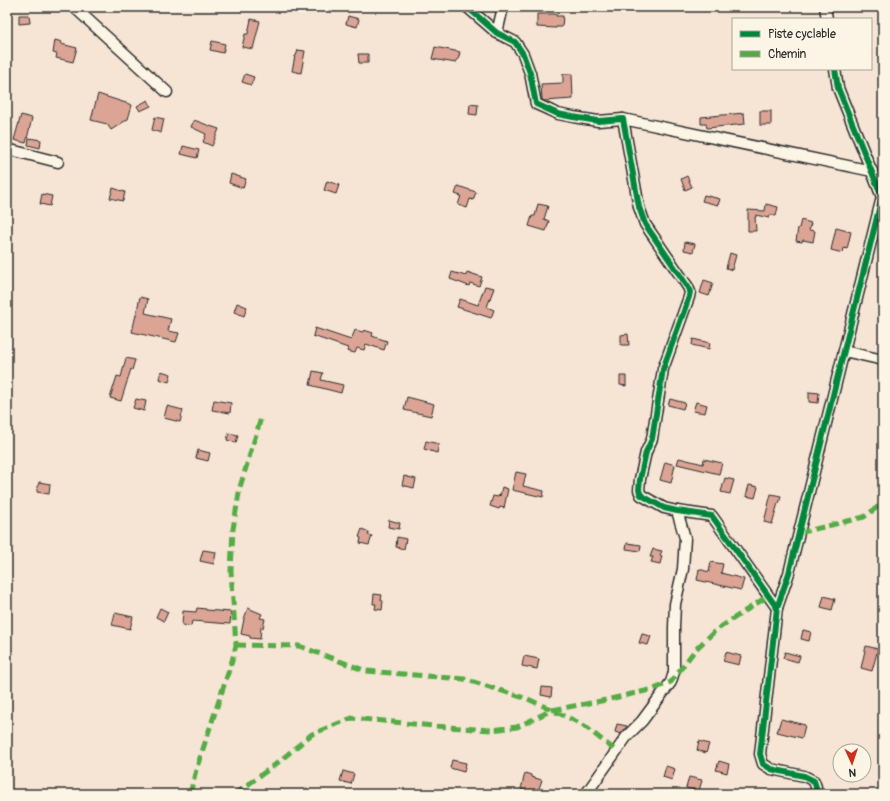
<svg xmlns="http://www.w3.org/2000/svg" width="890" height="801" font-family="Pangolin,sans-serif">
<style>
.building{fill:#dca495;stroke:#2b2b2b}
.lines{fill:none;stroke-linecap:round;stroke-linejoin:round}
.minor-casing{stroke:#2b2b2b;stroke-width:13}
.minor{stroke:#fcf5e5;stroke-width:10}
.quiet{stroke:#54ab44;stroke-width:5;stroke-dasharray:10 5;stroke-linecap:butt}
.cycleway-casing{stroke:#fcf5e5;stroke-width:8}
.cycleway{stroke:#00873e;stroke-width:6}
</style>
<rect width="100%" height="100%" fill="#f6e5d5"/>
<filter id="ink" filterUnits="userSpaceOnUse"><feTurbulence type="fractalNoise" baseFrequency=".025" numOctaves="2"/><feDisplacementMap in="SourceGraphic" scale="8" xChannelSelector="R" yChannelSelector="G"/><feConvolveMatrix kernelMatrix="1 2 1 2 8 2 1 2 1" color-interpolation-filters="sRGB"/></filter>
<g filter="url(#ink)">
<g class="building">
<polygon points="537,14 556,14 556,16 563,16 562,27 556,27 556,28 537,27"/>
<polygon points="19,15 29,15 30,23 19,24"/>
<polygon points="348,16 359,19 357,27 346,24"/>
<polygon points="251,19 260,21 253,49 242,47 245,34 248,34"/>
<polygon points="55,40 62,42 61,44 77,48 73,62 56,58 57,54 53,53"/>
<polygon points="212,41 225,44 223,53 210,50"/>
<polygon points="435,47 460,52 458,60 456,60 456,63 432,59"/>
<polygon points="298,50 305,51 301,73 292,71 295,56 296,56"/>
<polygon points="358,54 368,54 368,63 359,63"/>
<polygon points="245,74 254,77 251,85 242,82"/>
<polygon points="563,74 572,74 573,99 544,101 542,100 541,84 563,83"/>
<polygon points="98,94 132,105 128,119 111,130 107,124 91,120"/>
<polygon points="148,100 151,106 140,111 137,106"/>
<polygon points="470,104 478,105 477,115 469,114"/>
<rect x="760" y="111" width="11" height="14"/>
<polygon points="744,113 745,124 707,128 706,124 701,124 701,117"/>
<polygon points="21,115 32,118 26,143 14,140"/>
<polygon points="155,117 164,119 161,133 152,130"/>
<polygon points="194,120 210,126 219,129 212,146 203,142 206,134 191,127"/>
<polygon points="29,138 41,140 40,148 28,145"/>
<polygon points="183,146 199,150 197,158 181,154"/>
<polygon points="231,174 246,179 243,188 229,183"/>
<polygon points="687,176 692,187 685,190 681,179"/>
<polygon points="327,181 339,185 336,194 324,190"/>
<polygon points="458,186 476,192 473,200 470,199 467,208 458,205 461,196 455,194"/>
<polygon points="113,188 125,192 123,201 110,198"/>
<polygon points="42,194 52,196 50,206 40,204"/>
<polygon points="704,195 720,199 718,205 702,201"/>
<polygon points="538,204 548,206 544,219 549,221 546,231 529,226 532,216 535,216"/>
<polygon points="766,204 778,207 776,216 770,215 769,218 756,215 756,217 755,217 756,231 748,231 748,210 765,211"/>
<polygon points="801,220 811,223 809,230 815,231 813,242 803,240 802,242 796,241 798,228 799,228"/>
<polygon points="836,228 851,232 847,249 844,248 843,253 831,250"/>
<polygon points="685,242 695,244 693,252 684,250"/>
<polygon points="730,253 736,255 732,270 726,268"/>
<polygon points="452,272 466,276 467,272 482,277 479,286 470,283 469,286 450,279"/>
<polygon points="704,280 713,283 709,296 700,293"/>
<polygon points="485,286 494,288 487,307 494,310 491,318 457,307 460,299 478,305"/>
<polygon points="140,297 148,299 145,313 171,319 168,331 179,333 176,342 132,332"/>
<polygon points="237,303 247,307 244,316 234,312"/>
<polygon points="315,328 351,340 355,330 363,332 364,330 373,333 372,336 387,341 384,350 366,344 364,350 357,348 355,353 347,351 348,348 313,336"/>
<polygon points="628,334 629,345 621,345 621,335"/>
<polygon points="693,339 710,343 709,349 692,345"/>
<polygon points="126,358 135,360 132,370 131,369 121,401 110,398 117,376 121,377"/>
<polygon points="161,371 171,374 169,382 159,379"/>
<polygon points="313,371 323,373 321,380 343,385 341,393 310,385"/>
<polygon points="620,376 626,376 626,386 620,385"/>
<polygon points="809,392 819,393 818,403 809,402"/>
<polygon points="407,397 434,404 431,416 404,410"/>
<polygon points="136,399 146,401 144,411 133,408"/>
<polygon points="670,399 685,403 683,409 668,405"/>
<polygon points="214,400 231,403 230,413 212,410"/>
<polygon points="696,402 707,405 705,413 693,411"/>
<polygon points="167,406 183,410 180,422 164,418"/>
<polygon points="229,433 238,435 236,443 227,440"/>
<polygon points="426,441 439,444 437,453 424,449"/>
<polygon points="198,450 210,453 208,461 196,458"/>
<polygon points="679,458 703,464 704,459 722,463 719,474 677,464"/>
<polygon points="665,462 675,465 671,483 660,480"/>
<polygon points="516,472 526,474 523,486 544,491 543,497 512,490"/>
<polygon points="404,476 416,479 414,488 402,485"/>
<polygon points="725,478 734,480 730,494 721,492"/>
<polygon points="39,482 50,484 49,494 37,492"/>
<polygon points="749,485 758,487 755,498 746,496"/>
<polygon points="502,487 508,489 504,508 500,507 499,509 490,506 493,496 498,497 499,495 500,496"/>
<polygon points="771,494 781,496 779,504 778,503 772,524 764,522"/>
<polygon points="389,520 400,523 399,529 388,527"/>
<polygon points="362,529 369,532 368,535 372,536 369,545 360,543 361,538 359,537"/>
<polygon points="397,537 406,539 404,549 396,547"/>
<polygon points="627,543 641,545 640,551 626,549"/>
<polygon points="653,549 662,551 660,555 662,556 660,564 651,562 653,557 650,557"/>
<polygon points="203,550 216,552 214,564 200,561"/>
<polygon points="711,562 723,564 721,573 744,579 741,590 697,580 699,569 709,572"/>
<polygon points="374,594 382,595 381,600 383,601 382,610 375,609 376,604 373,604"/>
<polygon points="824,596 835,599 832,610 821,607"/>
<polygon points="160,608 168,612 164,621 156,617"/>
<polygon points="197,608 206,609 206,610 231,612 230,624 192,621 191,626 182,625 183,611 196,612"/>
<polygon points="248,608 262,614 260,618 265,619 263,628 261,627 260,639 250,638 250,636 241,634 244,619"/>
<polygon points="115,613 133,617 130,629 112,625"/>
<polygon points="803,630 811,632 809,641 801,639"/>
<polygon points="642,634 651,636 648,645 639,643"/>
<polygon points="866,646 878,649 872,671 861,668"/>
<polygon points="726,652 741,656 739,665 723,661"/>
<polygon points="785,652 800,656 798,662 783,658"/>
<polygon points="524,656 539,659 537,669 522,666"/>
<polygon points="542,687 552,688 551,697 541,695"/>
<polygon points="781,719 805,725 802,738 777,732"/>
<polygon points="617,724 627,726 621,734 615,732"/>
<polygon points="699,741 709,744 706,753 697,750"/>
<polygon points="452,760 466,763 464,772 450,768"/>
<polygon points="719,761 729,764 727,773 716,770"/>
<polygon points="666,766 675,769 672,780 663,777"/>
<polygon points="343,771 354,774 351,784 340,781"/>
<polygon points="525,773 531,775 531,777 542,780 537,794 521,789"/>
<polygon points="689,777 702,780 699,791 686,788"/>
</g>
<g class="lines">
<g class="minor-casing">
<g id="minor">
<polyline points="74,7 167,92"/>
<polyline points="467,7 497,33 515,42 523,54 530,73 536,104 558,114 573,117 598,121 623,119 639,207 645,224 688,287 690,292 689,297 663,369 652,439 646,452 640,479 639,490 641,495 664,508 677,511 712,516 777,608 760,754 763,764 771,769 804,776 814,781 816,787 816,794"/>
<polyline points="825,7 827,19"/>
<polyline points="497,33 503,7"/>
<polyline points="623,119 872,171"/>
<polyline points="7,149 58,162"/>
<polyline points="844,351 883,360"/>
<polyline points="777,608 789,573 882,197 838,88 835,69"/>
<polyline points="586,794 627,736 642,721 671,682 674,672 674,627 675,604 683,569 685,538 677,511"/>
</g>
</g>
<use href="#minor" class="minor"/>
<g class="quiet">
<polyline points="799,533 864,517 883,503"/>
<polyline points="236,645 299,646 366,671 464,679 528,699 582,724 616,751"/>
<polyline points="190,794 196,770 232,661 236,645 231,571 233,529 240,487 261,418"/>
<polyline points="235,794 276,764 312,734 352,718 434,726 491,730 517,727 552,710 601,701 654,689 671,682 695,650 716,630 768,596"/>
</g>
<g class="cycleway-casing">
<g id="cycleway">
<polyline points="467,7 497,33 515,42 523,54 530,73 536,104 558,114 573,117 598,121 623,119 639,207 645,224 688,287 690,292 689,297 663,369 652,439 646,452 640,479 639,490 641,495 664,508 677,511 712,516 777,608 760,754 763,764 771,769 804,776 814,781 816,787 816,794"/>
<polyline points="777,608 789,573 882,197 838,88 835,69"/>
</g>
</g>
<use href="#cycleway" class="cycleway"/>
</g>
</g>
<rect width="890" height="801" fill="none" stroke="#fcf5e5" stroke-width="24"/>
<rect x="12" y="12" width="866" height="777" fill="none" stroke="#2b2b2b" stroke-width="1.5" filter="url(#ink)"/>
<rect x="732" y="18" width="140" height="52" fill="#fcf5e5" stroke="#a8a49b"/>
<rect x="740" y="31" width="20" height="6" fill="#00873e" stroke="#a8a49b"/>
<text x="768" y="38" font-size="12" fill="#2b2b2b">Piste cyclable</text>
<rect x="740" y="51" width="20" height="6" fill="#54ab44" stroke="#a8a49b"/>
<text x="768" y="58" font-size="12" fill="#2b2b2b">Chemin</text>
<g transform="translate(852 763) rotate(177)"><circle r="19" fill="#fcf5e5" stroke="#a8a49b"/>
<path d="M0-3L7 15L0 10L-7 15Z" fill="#c8321e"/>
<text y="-6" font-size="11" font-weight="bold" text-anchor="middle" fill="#2b2b2b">N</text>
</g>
</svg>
